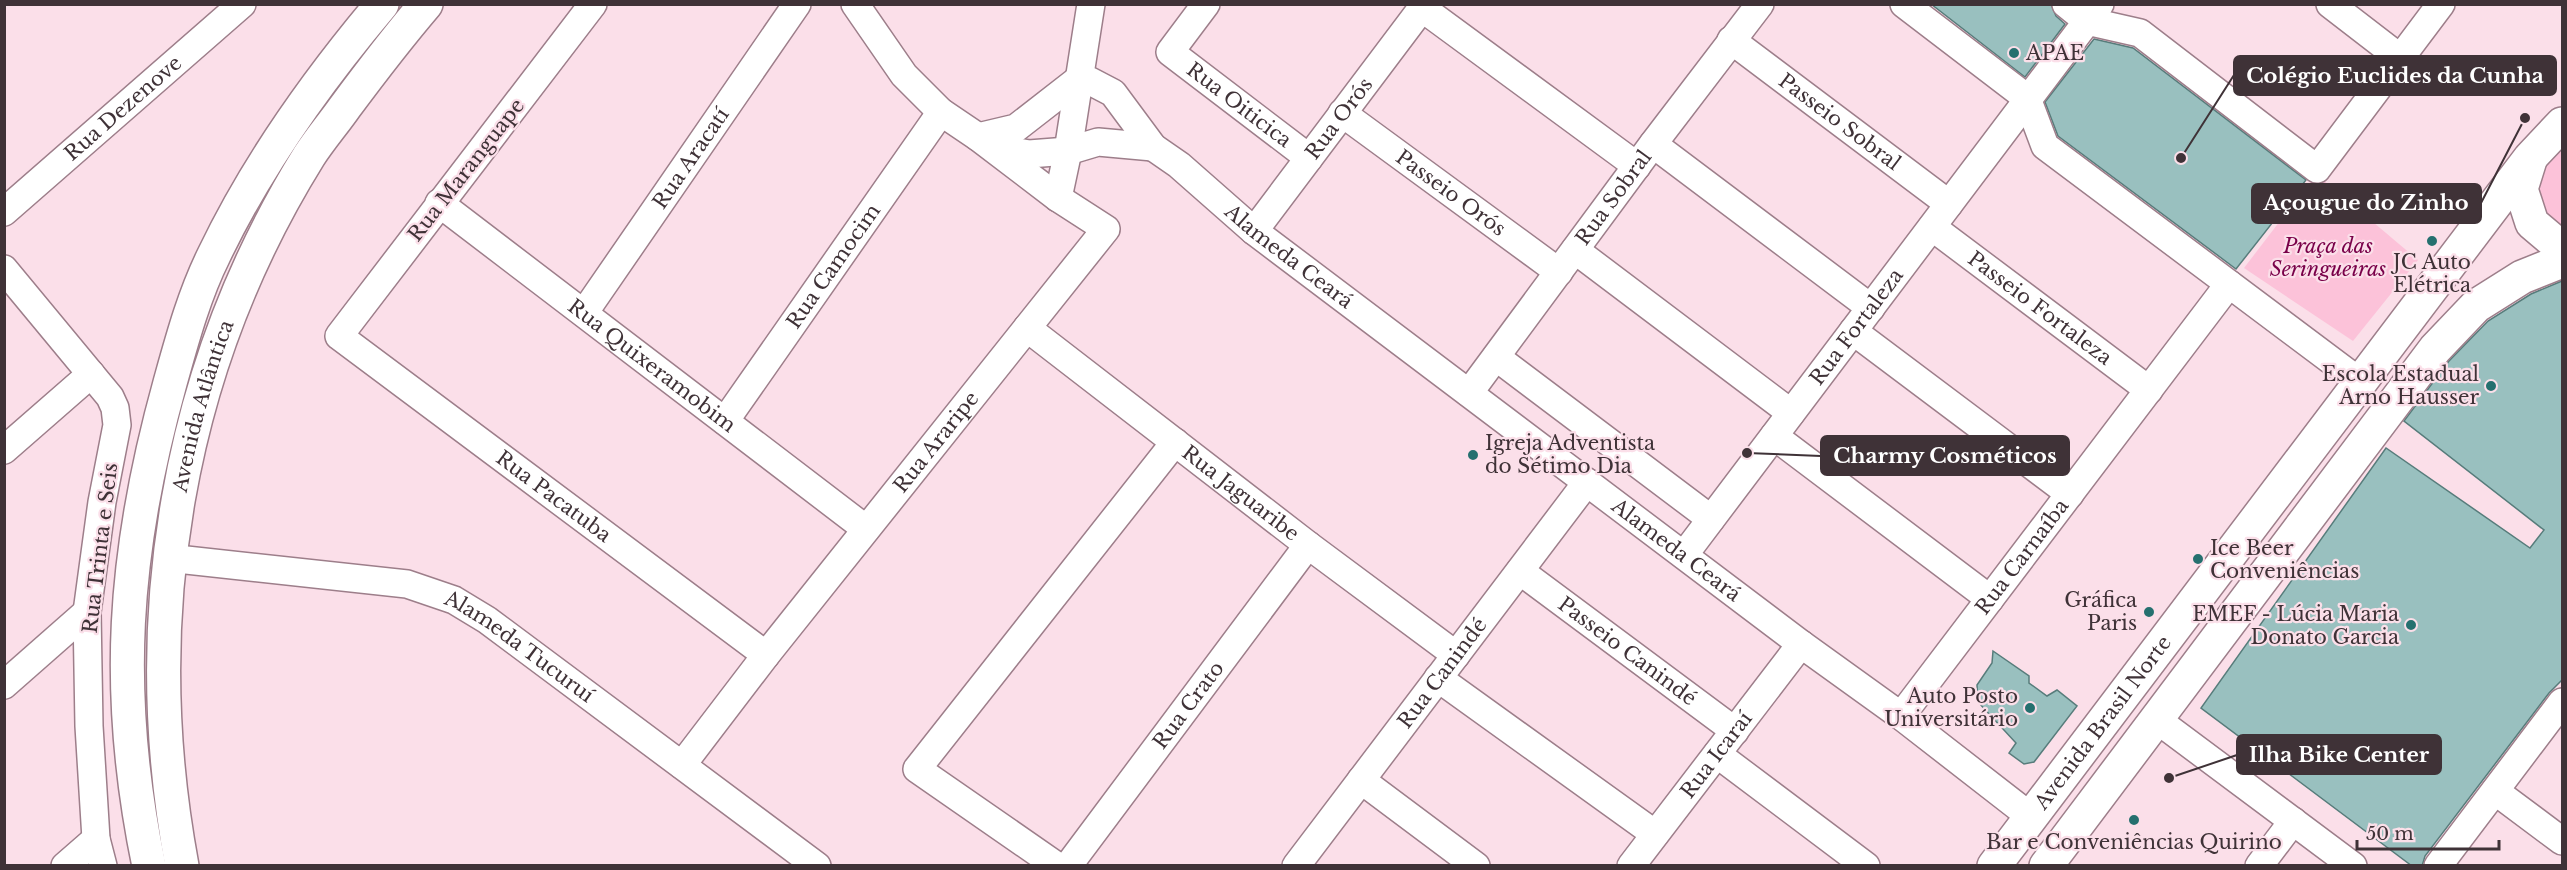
<svg xmlns="http://www.w3.org/2000/svg" width="2567" height="870" font-family="'Libre Baskerville',serif">
<style>
.green{fill:#fcc2d9}
.building{fill:#99c0bf;stroke:#577c7b;stroke-width:1.5}
.lines{fill:none;stroke-linecap:round;stroke-linejoin:round}
.minor-casing{stroke:#9d7e8a;stroke-width:30}
.major-casing{stroke:#9d7e8a;stroke-width:36}
.minor{stroke:#fff;stroke-width:27}
.major{stroke:#fff;stroke-width:33}
.poi-dot{fill:#25706f;stroke:#fbdfe9;stroke-width:2}
.labels{text-anchor:middle;dominant-baseline:central;stroke-width:4.5;stroke-linejoin:round;paint-order:stroke}
.poi-label{font-size:20px;fill:#3f3237;stroke:#fbdfe9;text-anchor:end}
.street-label{font-size:20px;fill:#3f3237;stroke:#fbdfe9}
.park-label{font-size:20px;font-style:italic;fill:#790049;stroke:#fbdfe9}
.leader{fill:none;stroke:#3f3237;stroke-width:2}
.callout-dot{fill:#3f3237;stroke:#fbdfe9;stroke-width:2}
.callout{fill:#3f3237;stroke:#3f3237;stroke-width:2}
.callout-label{font-size:21px;text-anchor:middle;font-weight:bold;fill:#fff}
</style>
<rect width="100%" height="100%" fill="#fbdfe9"/>
<g class="green">
<polygon points="2562,137 2562,232 2532,203 2532,172"/>
<polygon points="2316,174 2418,260 2353,341 2244,268"/>
</g>
<g class="building">
<polygon points="1931,4 2051,4 2056,16 2065,24 2025,77"/>
<polygon points="2094,39 2133,48 2306,180 2236,269 2058,136 2045,102"/>
<polygon points="2562,281 2562,680 2549,693 2425,856 2422,866 2412,866 2201,708 2386,448 2530,548 2544,530 2404,421 2449,361 2488,321 2531,294"/>
<polygon points="1993,651 2029,676 2029,683 2047,696 2057,690 2077,706 2034,762 2024,764 2009,753 2016,743 1978,702 1977,685 1992,663"/>
</g>
<g class="lines">
<g class="minor-casing">
<g id="minor">
<path id="s1" d="M593,4L339,336L766,655"/>
<path id="s2" d="M1206,4L1170,52L1309,158"/>
<polyline points="1904,4 2027,98 2045,146 2360,382"/>
<polyline points="2066,4 2087,21 2140,33 2317,169 2441,4"/>
<polyline points="2330,4 2400,58"/>
<polyline points="1422,8 1637,166"/>
<path id="s3" d="M1731,40L1949,204"/>
<path id="s4" d="M1342,113L1559,272"/>
<path id="s5" d="M978,137L1016,128L1079,79L1090,81L1113,93L1153,147L1179,165L1254,231L1801,644L1901,716L2031,817"/>
<polyline points="1653,144 1871,308"/>
<polyline points="995,148 1029,154 1068,151 1098,142 1153,147"/>
<polyline points="1058,198 1068,151 1091,4"/>
<path id="s6" d="M439,203L866,529"/>
<path id="s7" d="M4,212L242,4"/>
<path id="s8" d="M1932,227L2149,390"/>
<path id="s9" d="M1254,231L1425,4"/>
<polyline points="1575,250 1791,413"/>
<polyline points="4,269 110,397 115,408 117,425 102,502 87,612 89,726 96,839 103,866"/>
<path id="s10" d="M584,313L797,4"/>
<path id="s11" d="M1027,328L1308,545L1456,655"/>
<polyline points="1853,331 2070,494"/>
<polyline points="1496,357 1711,519"/>
<path id="s12" d="M1469,393L1653,144L1760,4"/>
<path id="s13" d="M725,421L941,112"/>
<polyline points="1774,436 1990,599"/>
<polyline points="4,450 91,374"/>
<path id="s14" d="M1684,555L2100,4"/>
<path id="s15" d="M168,558L407,584L454,600L487,620L817,866"/>
<path id="s16" d="M1520,571L1735,731"/>
<polyline points="1438,678 1655,834"/>
<polyline points="4,685 87,612"/>
<path id="s17" d="M1901,716L2229,284"/>
<polyline points="2156,719 2353,866"/>
<polyline points="1717,754 1866,866"/>
<path id="s18" d="M682,765L766,655L1106,229L1058,198L978,137L941,112L904,75L855,4"/>
<polyline points="1361,780 1476,866"/>
<polyline points="2495,791 2562,841"/>
<polyline points="65,866 96,839"/>
<polyline points="1057,866 917,769 1175,442"/>
<path id="s19" d="M1068,866L1308,545"/>
<path id="s20" d="M1296,866L1587,482"/>
<path id="s21" d="M1631,866L1801,644"/>
<polyline points="2259,866 2293,821"/>
<polyline points="2438,866 2562,702"/>
</g>
</g>
<g class="major-casing">
<g id="major">
<polyline points="2530,160 2521,189 2532,223 2558,245 2562,246"/>
<path d="M149,866C113,693 123,552 170,383C182,340 194,295 214,255C257,165 317,81 382,4"/>
<path id="s22" d="M182,866C136,620 176,370 309,156C320,139 333,124 345,107C371,72 397,38 426,4"/>
<path id="s23" d="M1994,866L2530,158L2562,124"/>
<polyline points="2046,866 2435,349 2476,306 2522,277 2562,261"/>
</g>
</g>
<use href="#minor" class="minor"/>
<use href="#major" class="major"/>
</g>
<g class="poi-dot">
<circle cx="2014" cy="53" r="6"/>
<circle cx="2432" cy="241" r="6"/>
<circle cx="2491" cy="386" r="6"/>
<circle cx="1473" cy="455" r="6"/>
<circle cx="2198" cy="559" r="6"/>
<circle cx="2149" cy="612" r="6"/>
<circle cx="2411" cy="625" r="6"/>
<circle cx="2030" cy="708" r="6"/>
<circle cx="2134" cy="820" r="6"/>
</g>
<g class="labels">
<g class="poi-label">
<text x="2026" y="53" text-anchor="start">APAE</text>
<text x="2432" y="262" text-anchor="middle">JC Auto<tspan x="2432" dy="23">Elétrica</tspan></text>
<text x="2479" y="374">Escola Estadual<tspan x="2479" dy="23">Arno Hausser</tspan></text>
<text x="1485" y="443" text-anchor="start">Igreja Adventista<tspan x="1485" dy="23">do Sétimo Dia</tspan></text>
<text x="2210" y="548" text-anchor="start">Ice Beer<tspan x="2210" dy="23">Conveniências</tspan></text>
<text x="2137" y="600">Gráfica<tspan x="2137" dy="23">Paris</tspan></text>
<text x="2399" y="614">EMEF - Lúcia Maria<tspan x="2399" dy="23">Donato Garcia</tspan></text>
<text x="2018" y="696">Auto Posto<tspan x="2018" dy="23">Universitário</tspan></text>
<text x="2134" y="842" text-anchor="middle">Bar e Conveniências Quirino</text>
</g>
<g class="street-label">
<text stroke="none"><textPath href="#s2" startOffset="147">Rua Oiticica</textPath></text>
<text stroke="none"><textPath href="#s7" startOffset="158">Rua Dezenove</textPath></text>
<text stroke="none"><textPath href="#s9" startOffset="141">Rua Orós</textPath></text>
<text stroke="none"><textPath href="#s3" startOffset="136">Passeio Sobral</textPath></text>
<text stroke="none"><textPath href="#s10" startOffset="188">Rua Aracatí</textPath></text>
<text transform="translate(466 170) rotate(-52)">Rua Maranguape</text>
<text stroke="none"><textPath href="#s4" startOffset="135">Passeio Orós</textPath></text>
<text stroke="none"><textPath href="#s12" startOffset="243">Rua Sobral</textPath></text>
<text stroke="none"><textPath href="#s5" startOffset="398">Alameda Ceará</textPath></text>
<text stroke="none"><textPath href="#s13" startOffset="189">Rua Camocim</textPath></text>
<text stroke="none"><textPath href="#s8" startOffset="135">Passeio Fortaleza</textPath></text>
<text stroke="none"><textPath href="#s14" startOffset="286">Rua Fortaleza</textPath></text>
<text stroke="none"><textPath href="#s6" startOffset="268">Rua Quixeramobim</textPath></text>
<text stroke="none"><textPath href="#s22" startOffset="465">Avenida Atlântica</textPath></text>
<text stroke="none"><textPath href="#s18" startOffset="411">Rua Araripe</textPath></text>
<text stroke="none"><textPath href="#s11" startOffset="270">Rua Jaguaribe</textPath></text>
<text stroke="none"><textPath href="#s1" startOffset="686">Rua Pacatuba</textPath></text>
<text transform="translate(100 548) rotate(-83)">Rua Trinta e Seis</text>
<text stroke="none"><textPath href="#s5" startOffset="884">Alameda Ceará</textPath></text>
<text stroke="none"><textPath href="#s17" startOffset="200">Rua Carnaíba</textPath></text>
<text stroke="none"><textPath href="#s15" startOffset="370">Alameda Tucuruí</textPath></text>
<text stroke="none"><textPath href="#s16" startOffset="134">Passeio Canindé</textPath></text>
<text stroke="none"><textPath href="#s20" startOffset="242">Rua Canindé</textPath></text>
<text stroke="none"><textPath href="#s19" startOffset="201">Rua Crato</textPath></text>
<text stroke="none"><textPath href="#s23" startOffset="180">Avenida Brasil Norte</textPath></text>
<text stroke="none"><textPath href="#s21" startOffset="140">Rua Icaraí</textPath></text>
</g>
<g class="park-label">
<text x="2328" y="246">Praça das<tspan x="2328" dy="23">Seringueiras</tspan></text>
</g>
</g>
<path class="leader" d="M2181 158L2234 75M2525 118L2481 203M1747 453L1821 456M2169 778L2237 755"/>
<g class="callout-dot">
<circle cx="2181" cy="158" r="6"/>
<circle cx="2525" cy="118" r="6"/>
<circle cx="1747" cy="453" r="6"/>
<circle cx="2169" cy="778" r="6"/>
</g>
<g class="callout">
<rect x="2234" y="56" width="322" height="39" rx="6"/>
<rect x="2252" y="184" width="229" height="39" rx="6"/>
<rect x="1821" y="436" width="248" height="39" rx="6"/>
<rect x="2237" y="735" width="204" height="39" rx="6"/>
</g>
<g class="callout-label">
<text x="2395" y="83">Colégio Euclides da Cunha</text>
<text x="2366" y="210">Açougue do Zinho</text>
<text x="1945" y="463">Charmy Cosméticos</text>
<text x="2339" y="762">Ilha Bike Center</text>
</g>
<rect width="2567" height="870" fill="none" stroke="#3f3237" stroke-width="12"/>
<path d="M2357 840v9h142v-9" fill="none" stroke="#3f3237" stroke-width="3"/>
<text x="2366" y="840" font-size="18" fill="#3f3237" stroke="#fbdfe9" stroke-width="4.5" paint-order="stroke">50 m</text>
</svg>
